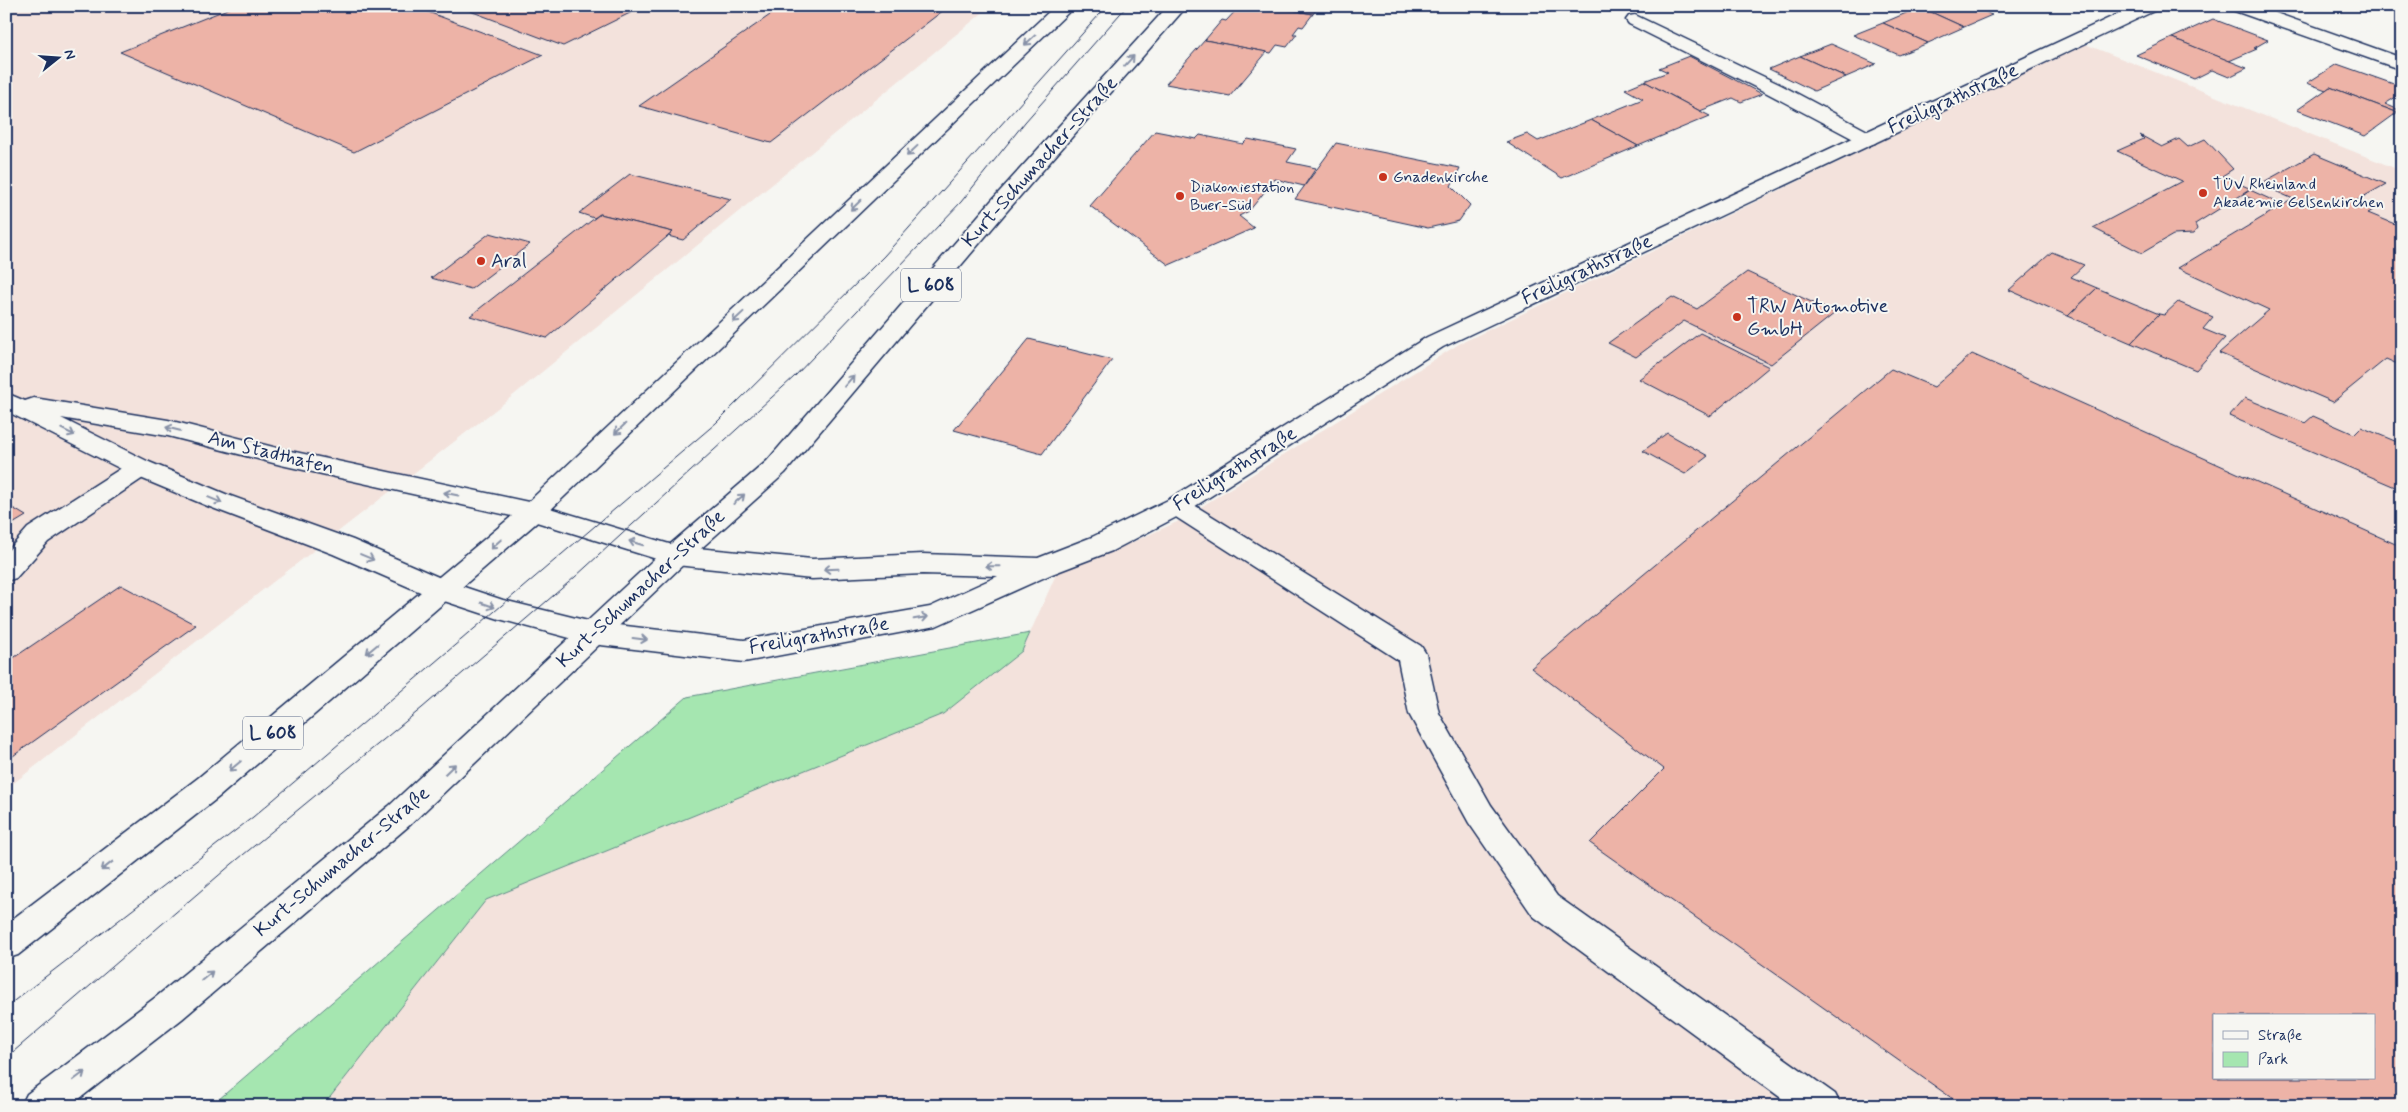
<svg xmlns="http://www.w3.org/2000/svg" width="2408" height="1112" font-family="Mynerve,sans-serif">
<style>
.built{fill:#f3e2dc;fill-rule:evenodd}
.green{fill:#a5e6b0;stroke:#608a87}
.building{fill:#edb3a7;stroke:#1b2f5e;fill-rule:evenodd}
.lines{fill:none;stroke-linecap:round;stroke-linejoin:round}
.service-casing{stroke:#1b2f5e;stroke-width:3}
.minor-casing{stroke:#1b2f5e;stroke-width:3}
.primary-casing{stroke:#1b2f5e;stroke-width:3}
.service{fill:#f6f6f2;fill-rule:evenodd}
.minor{fill:#f6f6f2;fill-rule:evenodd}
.primary{fill:#f6f6f2;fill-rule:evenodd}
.tram{stroke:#1b2f5e;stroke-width:1}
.oneway{stroke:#8892a8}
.poi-dot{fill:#c8321e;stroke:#f6f6f2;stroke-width:2}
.labels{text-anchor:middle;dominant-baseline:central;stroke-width:4;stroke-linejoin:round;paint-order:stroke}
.far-poi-label{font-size:16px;fill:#1b2f5e;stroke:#f6f6f2;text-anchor:start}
.shield{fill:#f6f6f2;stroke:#5d6b8a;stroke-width:1}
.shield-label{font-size:19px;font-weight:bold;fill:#1b2f5e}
.street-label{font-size:20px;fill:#1b2f5e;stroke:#f6f6f2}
.poi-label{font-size:20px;fill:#1b2f5e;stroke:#f6f6f2;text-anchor:start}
</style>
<rect width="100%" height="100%" fill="#f6f6f2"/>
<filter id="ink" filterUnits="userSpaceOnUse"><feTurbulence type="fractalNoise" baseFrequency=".02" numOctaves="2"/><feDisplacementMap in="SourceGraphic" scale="10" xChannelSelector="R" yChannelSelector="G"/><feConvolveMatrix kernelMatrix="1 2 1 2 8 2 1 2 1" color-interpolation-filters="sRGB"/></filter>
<g filter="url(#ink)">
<g class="built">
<polygon points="6,6 991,6 499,407 6,789"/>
<path d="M2085,44L2402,171V1106H323L486,900L943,714L1022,651L1058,570L1102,556L1177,522L1459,344ZM2214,1016H2374V1078H2214Z"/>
</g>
<polygon class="green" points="1030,633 1022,651 943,714 486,900 323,1106 211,1106 687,697"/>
<g class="building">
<polygon points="235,6 412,6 543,55 354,152 120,52"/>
<polygon points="457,6 616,6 632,12 563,46"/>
<polygon points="783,6 949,6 771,143 639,106"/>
<polygon points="1240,6 1270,6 1313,14 1303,27 1299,26 1293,34 1297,34 1287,47 1277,45 1271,53 1205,40 1222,20 1226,21"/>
<polygon points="1270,6 1319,6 1313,14"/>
<polygon points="1923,6 1971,6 1992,15 1964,27 1920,7"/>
<polygon points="1920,7 1964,27 1928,43 1883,23"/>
<polygon points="2213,19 2268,40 2254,48 2257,49 2229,61 2172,38"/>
<polygon points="1883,23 1928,43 1899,55 1853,35"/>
<polygon points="2172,38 2185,43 2247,68 2229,77 2212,70 2194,79 2136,55"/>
<polygon points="1205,40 1267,52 1230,96 1166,84"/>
<polygon points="1831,44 1876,64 1846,77 1800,56"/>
<polygon points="1689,56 1762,94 1741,102 1733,98 1700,111 1644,81 1668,72 1659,68"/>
<polygon points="1800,56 1846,77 1814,91 1769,69"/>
<polygon points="2337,64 2402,87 2402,93 2385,104 2399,110 2396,112 2330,87 2326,90 2307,83"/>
<polygon points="1644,81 1700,111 1710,116 1638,146 1591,120 1643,99 1625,89"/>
<polygon points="2330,87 2396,112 2398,112 2365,136 2297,110"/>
<polygon points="1591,120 1638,146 1562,178 1506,142 1527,134 1538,141"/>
<polygon points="1155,131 1196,139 1200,135 1243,144 1248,139 1296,149 1287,162 1316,168 1304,186 1275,179 1249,211 1239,216 1254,228 1169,265 1090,206"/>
<polygon points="2140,135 2162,147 2179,139 2188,147 2205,139 2233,169 2222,176 2251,189 2195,224 2197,229 2193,234 2173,235 2142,253 2093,228 2182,181 2117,151 2144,139"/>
<polygon points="1336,143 1460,168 1451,186 1470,205 1459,221 1428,228 1295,199"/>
<polygon points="2314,154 2386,184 2354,202 2373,210 2368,213 2402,227 2402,366 2386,359 2333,402 2219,353 2269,310 2178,268 2293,199 2260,184"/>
<polygon points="630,174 731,199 683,240 668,236 673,232 600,214 594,218 579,213"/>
<polygon points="2250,190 2283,205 2275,209 2243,195"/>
<polygon points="600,214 673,232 547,338 470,316"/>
<polygon points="490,233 530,244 471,289 431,278"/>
<polygon points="2052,252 2084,265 2071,277 2097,288 2068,316 2009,290"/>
<polygon points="1747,272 1835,313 1771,364 1684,321 1636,357 1608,343 1672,297 1697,309"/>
<polygon points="2097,288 2159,314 2131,343 2068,316"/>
<polygon points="2178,302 2213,317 2203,329 2225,338 2196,370 2131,343 2159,314 2164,315"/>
<polygon points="1700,333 1769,367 1710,416 1639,379"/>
<polygon points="1029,339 1112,360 1042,454 954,430"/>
<path d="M1972,354L2402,547V1106H1963L1590,843L1664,769L1531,668L1891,369L1934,387ZM2214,1016H2374V1078H2214Z"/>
<polygon points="2245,398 2305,423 2313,416 2354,434 2361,427 2402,444 2402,490 2229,416"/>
<polygon points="1667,433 1708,456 1685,474 1643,451"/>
<polygon points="6,504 26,516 6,528"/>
<polygon points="121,585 196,625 6,761 6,663"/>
</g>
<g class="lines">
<g class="service-casing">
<g id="service">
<polygon points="1635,15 1781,85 1875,135 1878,139 1875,143 1868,145 1861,143 1767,93 1629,24 1626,20 1629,16"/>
<polygon points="140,460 149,462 153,468 149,474 48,542 16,578 6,581 6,553 28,528 131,462"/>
<polygon points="1177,497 1186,500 1421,646 1426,654 1439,713 1491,805 1557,896 1835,1094 1841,1106 1792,1106 1533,916 1469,823 1409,714 1398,660 1168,512 1164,506 1168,500"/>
</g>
</g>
<g class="minor-casing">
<g id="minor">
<path d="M2135,6H2159L2156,10L1443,347L1186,512L1112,551L1052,574L936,626L744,662L592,644L499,619L432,597L333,554L210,507L131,474L6,411V393L25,401L34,398L168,420L281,449L533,503L676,546L812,559L923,554L1038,558L1092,537L1168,500L1427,337ZM61,418L168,436L281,465L530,520L676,565L812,579L923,574L998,576L930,607L744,640L592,622L503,600L452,583L353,540L228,495L149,462Z"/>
<polygon points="2229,6 2256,6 2402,58 2402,70 2232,10"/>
</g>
</g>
<g class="primary-casing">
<g id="primary">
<polygon points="1055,6 1075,6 542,518 220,796 18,955 6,959 6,924 198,778 524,506"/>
<polygon points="1168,6 1187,6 1007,211 785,473 686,562 411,824 182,1019 70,1106 21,1106 27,1094 156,997 389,806 666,548 767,461 991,201"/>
</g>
</g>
<use href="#service" class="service"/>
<use href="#minor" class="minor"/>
<use href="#primary" class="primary"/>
<g class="tram">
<polyline points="6,1007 253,817 716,423 884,256 1107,6"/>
<polyline points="6,1058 232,864 422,708 575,577 794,377 961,202 1025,122 1127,6"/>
</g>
</g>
<defs><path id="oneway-shaft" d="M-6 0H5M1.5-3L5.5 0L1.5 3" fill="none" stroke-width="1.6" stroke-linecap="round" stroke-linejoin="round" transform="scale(1.25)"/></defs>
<g class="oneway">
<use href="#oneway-shaft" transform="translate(1030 40) rotate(137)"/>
<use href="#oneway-shaft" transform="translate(1129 61) rotate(-48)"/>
<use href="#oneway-shaft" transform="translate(912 151) rotate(137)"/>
<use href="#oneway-shaft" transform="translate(856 205) rotate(136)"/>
<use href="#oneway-shaft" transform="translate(738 317) rotate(137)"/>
<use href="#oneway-shaft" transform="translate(849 381) rotate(-49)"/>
<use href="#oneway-shaft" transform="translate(173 429) rotate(-166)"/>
<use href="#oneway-shaft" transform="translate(620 429) rotate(136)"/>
<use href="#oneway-shaft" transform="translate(68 432) rotate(26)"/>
<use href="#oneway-shaft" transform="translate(451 494) rotate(-168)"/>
<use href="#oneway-shaft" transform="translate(739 499) rotate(-41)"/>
<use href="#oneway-shaft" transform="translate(215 500) rotate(22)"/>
<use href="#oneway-shaft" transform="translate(636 543) rotate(-163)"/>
<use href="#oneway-shaft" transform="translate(496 544) rotate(139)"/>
<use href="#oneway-shaft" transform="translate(367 557) rotate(23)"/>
<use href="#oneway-shaft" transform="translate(993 566) rotate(-179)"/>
<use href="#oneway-shaft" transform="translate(831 569) rotate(178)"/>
<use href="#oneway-shaft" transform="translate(488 605) rotate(19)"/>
<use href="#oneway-shaft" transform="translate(921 618) rotate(-10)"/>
<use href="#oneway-shaft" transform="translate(640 639) rotate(7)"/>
<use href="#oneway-shaft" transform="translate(372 649) rotate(140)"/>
<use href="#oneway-shaft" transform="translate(235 766) rotate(140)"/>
<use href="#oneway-shaft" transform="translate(450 769) rotate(-44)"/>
<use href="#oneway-shaft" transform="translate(107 866) rotate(142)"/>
<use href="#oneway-shaft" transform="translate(207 976) rotate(-40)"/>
<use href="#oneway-shaft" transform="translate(79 1076) rotate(-37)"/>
</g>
</g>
<g class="poi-dot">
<circle cx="1383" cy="177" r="5"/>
<circle cx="2203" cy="193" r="5"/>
<circle cx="1180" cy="196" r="5"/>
<circle cx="481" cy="261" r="5"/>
<circle cx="1737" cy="317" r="5"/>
</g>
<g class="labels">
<g class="far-poi-label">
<text x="1393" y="177">Gnadenkirche</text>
<text x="2213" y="184">TÜV Rheinland<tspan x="2213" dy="18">Akademie Gelsenkirchen</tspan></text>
<text x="1190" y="187">Diakoniestation<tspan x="1190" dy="18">Buer-Süd</tspan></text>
</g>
<g class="shield">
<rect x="901" y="268.5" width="60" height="33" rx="4"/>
<rect x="243" y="716.5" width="60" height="33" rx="4"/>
</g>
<g class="shield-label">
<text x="931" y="285">L 608</text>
<text x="273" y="733">L 608</text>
</g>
<g class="street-label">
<text transform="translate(1953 99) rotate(-25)">Freiligrathstraße</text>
<text transform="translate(1040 162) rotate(-48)">Kurt-Schumacher-Straße</text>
<text transform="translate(1587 270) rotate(-25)">Freiligrathstraße</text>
<text transform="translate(271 453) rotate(14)">Am Stadthafen</text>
<text transform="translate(1235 469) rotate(-32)">Freiligrathstraße</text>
<text transform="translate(641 589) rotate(-43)">Kurt-Schumacher-Straße</text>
<text transform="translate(819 636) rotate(-10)">Freiligrathstraße</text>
<text transform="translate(342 862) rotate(-40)">Kurt-Schumacher-Straße</text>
</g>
<g class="poi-label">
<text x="491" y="261">Aral</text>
<text x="1747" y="306">TRW Automotive<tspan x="1747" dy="23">GmbH</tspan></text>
</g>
</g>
<rect width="2408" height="1112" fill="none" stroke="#f6f6f2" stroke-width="25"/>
<rect x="12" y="12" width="2383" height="1087" fill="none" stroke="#1b2f5e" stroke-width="2" filter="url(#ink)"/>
<rect x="2213" y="1014" width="162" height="65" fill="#f6f6f2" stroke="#9ea6b7"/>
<rect x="2223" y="1031" width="25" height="8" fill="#f6f6f2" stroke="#9ea6b7"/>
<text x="2258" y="1040" font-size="15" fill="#1b2f5e">Straße</text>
<rect x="2223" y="1052" width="25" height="15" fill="#a5e6b0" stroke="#9ea6b7"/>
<text x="2258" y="1064" font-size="15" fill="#1b2f5e">Park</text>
<g transform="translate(58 58) rotate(73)" stroke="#f6f6f2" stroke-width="4" paint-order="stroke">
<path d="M0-4L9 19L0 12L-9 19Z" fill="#1b2f5e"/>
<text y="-8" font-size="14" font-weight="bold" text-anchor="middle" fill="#1b2f5e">N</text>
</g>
</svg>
